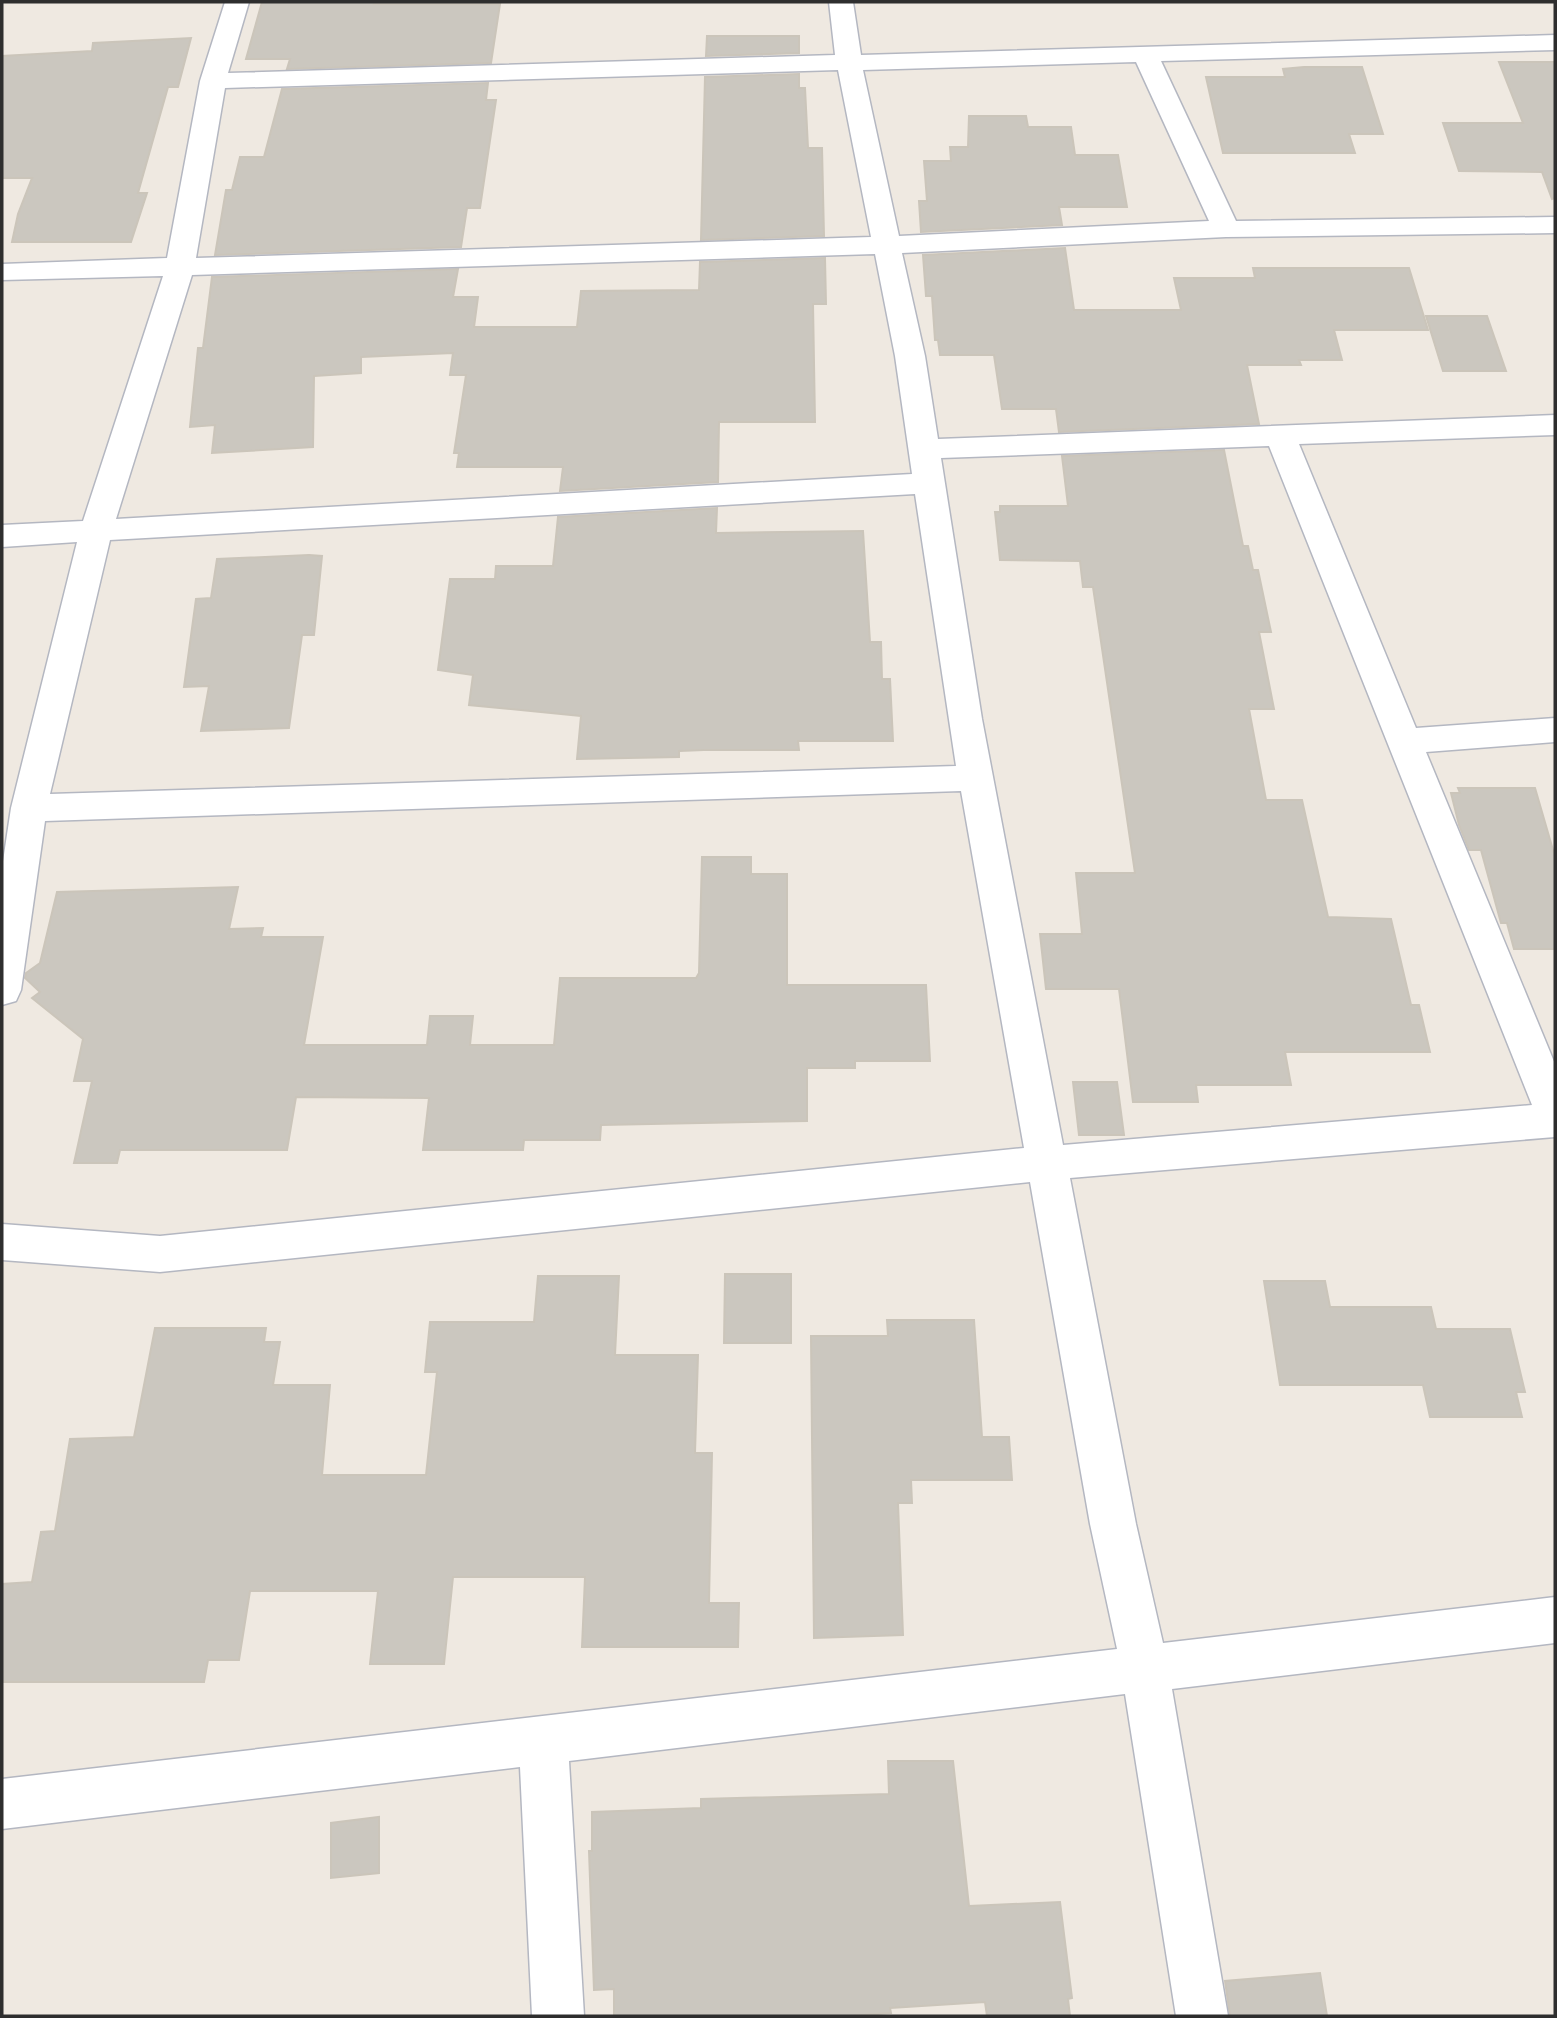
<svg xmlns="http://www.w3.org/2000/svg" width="1557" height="2018" font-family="'Exo 2',sans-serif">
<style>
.building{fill:#cbc7bf;stroke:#cbc5ba;stroke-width:2}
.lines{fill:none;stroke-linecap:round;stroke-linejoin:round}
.street-casing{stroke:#b4b7c1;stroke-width:3}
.street{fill:#fff;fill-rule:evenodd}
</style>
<rect width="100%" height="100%" fill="#efe9e1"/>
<g class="building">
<polygon points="262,2 375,2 374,4 500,4 491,63 287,69 290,59 246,59"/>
<polygon points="707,36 799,36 799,53 706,56"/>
<polygon points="191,38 178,87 168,87 138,193 147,193 131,242 12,242 18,214 32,178 2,178 2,56 92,51 93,43"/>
<polygon points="1499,62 1555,62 1555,198 1552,199 1542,172 1459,171 1443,123 1523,123"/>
<polygon points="1304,67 1362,67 1383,134 1349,134 1355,153 1223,153 1206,77 1285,77 1283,69"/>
<polygon points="799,74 799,88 805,88 808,148 822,148 824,236 701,240 705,77"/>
<polygon points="488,83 486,100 496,100 480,208 467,208 461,247 215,255 226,190 232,190 240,157 264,157 282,89"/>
<polygon points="969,116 1026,116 1028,127 1071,127 1075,155 1118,155 1127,207 1059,207 1062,225 921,232 919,201 927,201 924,161 951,161 950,147 968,147"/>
<polygon points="1065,248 1074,310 1181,310 1174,278 1255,278 1253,268 1409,268 1428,330 1334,330 1342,360 1299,360 1301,365 1247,365 1259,424 1059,432 1056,409 1002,409 994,355 940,355 938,340 935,340 932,296 926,296 923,255"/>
<polygon points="825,258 826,304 813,304 815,422 719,422 718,482 560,491 563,467 457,467 459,453 454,453 466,375 450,375 453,353 361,357 361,373 314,376 313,447 212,453 215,425 190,427 198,348 203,348 212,277 458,269 453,297 478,297 474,327 577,327 581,291 699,290 700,262"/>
<polygon points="1426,316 1487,316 1506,371 1443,371"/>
<polygon points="1224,450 1243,546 1248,546 1253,570 1258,570 1271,632 1259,632 1274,709 1249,709 1266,800 1302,800 1328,917 1391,919 1411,1005 1419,1005 1430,1052 1285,1052 1291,1085 1196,1085 1198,1102 1133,1102 1119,989 1046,989 1040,934 1082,934 1076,873 1135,873 1093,587 1083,587 1080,561 1000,560 995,512 1000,512 1000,506 1068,506 1062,456"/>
<polygon points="717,508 716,533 863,531 870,642 881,642 882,679 890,679 893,741 798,741 799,750 704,750 679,751 679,757 577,759 581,716 469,705 473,675 438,670 450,579 495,579 496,566 553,566 558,517"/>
<polygon points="309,555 322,556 314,635 302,635 289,728 201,731 209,686 184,687 196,599 211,598 217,559"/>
<polygon points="1458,788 1535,788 1555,857 1555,949 1514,949 1507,923 1501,923 1481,850 1469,850 1459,825 1451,793 1460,793"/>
<polygon points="702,857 751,857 751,874 787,874 787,985 926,985 930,1061 855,1061 855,1068 807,1068 807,1121 601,1125 600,1140 524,1140 523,1150 423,1150 429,1098 296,1097 287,1150 120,1150 117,1163 74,1163 92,1081 74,1081 83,1039 32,998 40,992 25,978 26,973 40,963 57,892 238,887 229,929 263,928 261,937 323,937 304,1045 427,1045 430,1016 473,1016 470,1045 554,1045 560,978 696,978 699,973"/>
<polygon points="1073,1082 1117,1082 1124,1135 1079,1135"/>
<polygon points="725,1274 791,1274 791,1343 724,1343"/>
<polygon points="538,1276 619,1276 615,1355 698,1355 695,1453 712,1453 709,1603 739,1603 738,1647 582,1647 585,1577 453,1577 444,1664 370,1664 378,1591 250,1591 239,1660 208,1660 204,1682 2,1682 2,1584 32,1582 41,1532 55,1531 70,1439 134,1437 155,1328 266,1328 264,1342 280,1342 273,1385 330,1385 322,1475 426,1475 437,1372 425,1372 430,1322 534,1322"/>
<polygon points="1264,1281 1325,1281 1330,1307 1431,1307 1436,1329 1510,1329 1525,1392 1516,1392 1522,1417 1430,1417 1423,1385 1280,1385"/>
<polygon points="887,1320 974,1320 982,1437 1009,1437 1012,1480 911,1480 912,1503 898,1503 903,1635 814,1638 811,1336 888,1336"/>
<polygon points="888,1761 953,1761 969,1906 1060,1902 1072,1998 1068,1999 1070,2016 987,2016 985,2002 890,2008 891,2013 849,2016 614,2016 614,1989 594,1990 589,1851 592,1851 592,1812 701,1808 701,1799 889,1794"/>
<polygon points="379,1817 379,1873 331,1878 331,1823"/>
<polygon points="1320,1973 1327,2016 1230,2016 1225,1981"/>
</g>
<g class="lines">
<g class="street-casing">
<path id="street" d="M225,2H249L228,73L835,55L829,2H853L861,55L1555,35V50L1161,61L1236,221L1555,217V233L1226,237L902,253L925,356L938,439L1555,415V435L1299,444L1416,728L1555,718V742L1426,752L1555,1064V1137L1070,1178L1136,1524L1163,1643L1555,1597V1643L1172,1689L1228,2016H1176L1125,1694L569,1761L584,2016H532L520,1767L2,1829V1779L1117,1649L1090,1524L1030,1182L160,1272L2,1260V1224L160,1236L1024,1148L961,791L45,821L21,990L16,1001L2,1005V868L11,808L77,542L2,547V525L83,521L163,276L2,280V264L167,258L200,81ZM1136,62L1209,221L899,236L863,70ZM838,70L871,237L196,258L225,88ZM875,254L895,356L912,474L116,519L192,275ZM1269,446L1532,1105L1063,1145L982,719L941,458ZM915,494L956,766L50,794L110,540Z"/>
</g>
<use href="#street" class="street"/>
</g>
<rect width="1557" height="2018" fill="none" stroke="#2e2e2e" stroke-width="7"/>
</svg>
